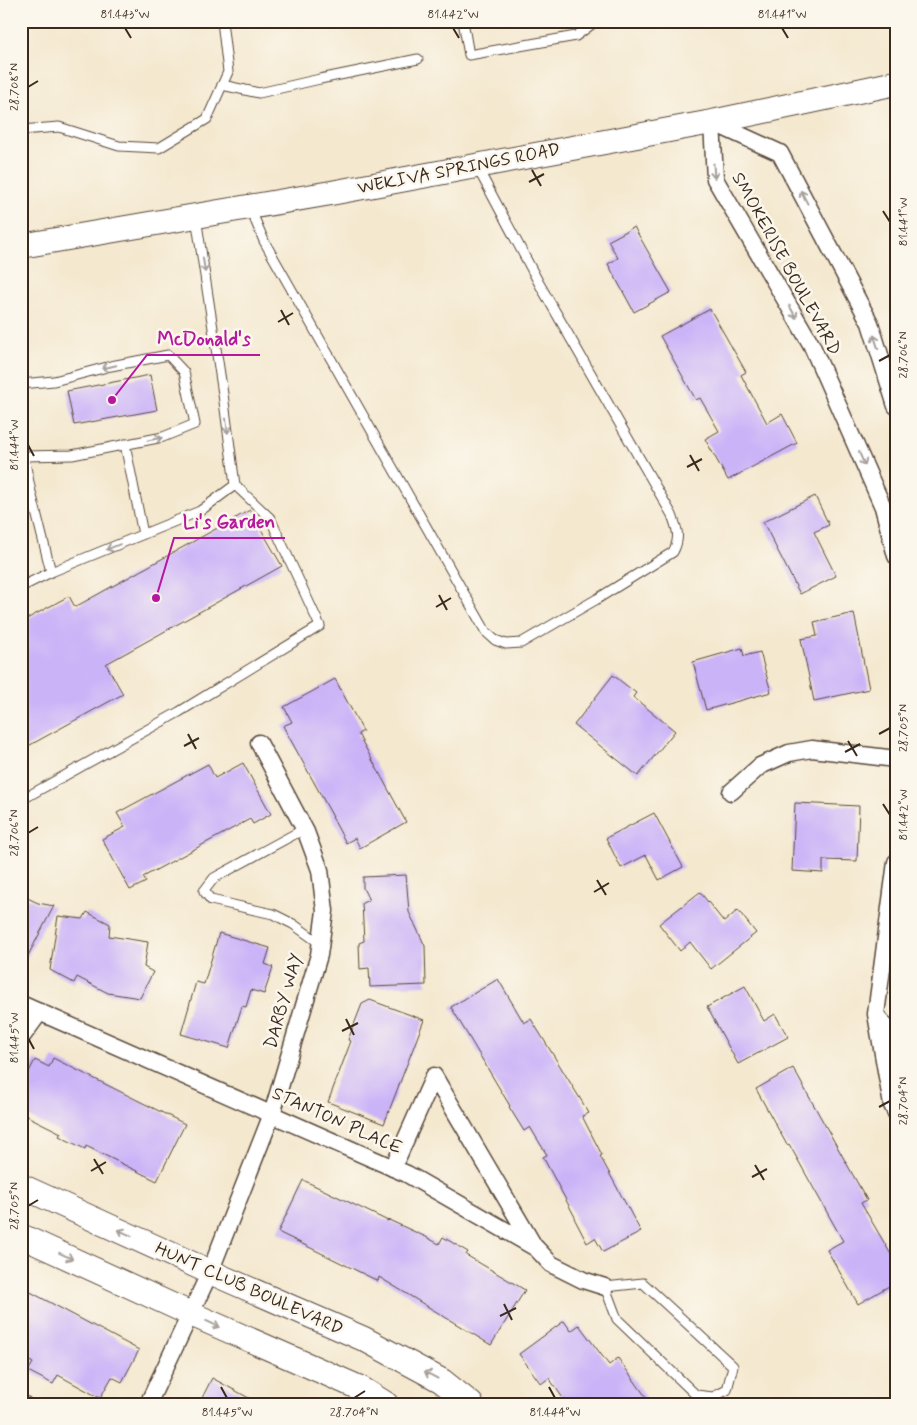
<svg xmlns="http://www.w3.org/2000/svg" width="917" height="1425" font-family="Mynerve,sans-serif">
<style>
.building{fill:#cbb3f8}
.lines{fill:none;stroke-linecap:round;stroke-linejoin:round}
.lane-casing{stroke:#574639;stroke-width:11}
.street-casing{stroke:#574639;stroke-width:19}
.secondary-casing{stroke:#574639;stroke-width:26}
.lane{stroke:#fff;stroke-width:9}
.street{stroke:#fff;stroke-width:16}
.secondary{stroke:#fff;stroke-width:24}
.oneway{stroke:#a79f9a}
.ticks{fill:none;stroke:#3b2a1e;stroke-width:2}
.labels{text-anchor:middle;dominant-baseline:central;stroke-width:5;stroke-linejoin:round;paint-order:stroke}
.street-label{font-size:18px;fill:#3b2a1e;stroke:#fbf7ec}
.leader{fill:none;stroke:#b5179e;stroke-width:2}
.callout-dot{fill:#b5179e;stroke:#fbf7ec;stroke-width:2}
.callout-label{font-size:19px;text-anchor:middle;font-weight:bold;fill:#b5179e;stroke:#fbf7ec;stroke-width:5;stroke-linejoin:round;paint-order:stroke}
.neatline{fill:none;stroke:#3b2a1e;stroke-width:2}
.ticks-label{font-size:12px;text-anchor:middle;fill:#3b2a1e}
</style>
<rect width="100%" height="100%" fill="#fbf7ec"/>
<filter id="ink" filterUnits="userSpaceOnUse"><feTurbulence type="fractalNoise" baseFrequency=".02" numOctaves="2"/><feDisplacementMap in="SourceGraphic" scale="10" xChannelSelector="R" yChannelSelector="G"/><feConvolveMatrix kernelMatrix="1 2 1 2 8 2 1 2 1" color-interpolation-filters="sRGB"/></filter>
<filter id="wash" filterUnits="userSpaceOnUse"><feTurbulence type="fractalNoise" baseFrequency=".0096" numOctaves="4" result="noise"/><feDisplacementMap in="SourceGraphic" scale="20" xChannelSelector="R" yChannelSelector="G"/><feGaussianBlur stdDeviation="1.12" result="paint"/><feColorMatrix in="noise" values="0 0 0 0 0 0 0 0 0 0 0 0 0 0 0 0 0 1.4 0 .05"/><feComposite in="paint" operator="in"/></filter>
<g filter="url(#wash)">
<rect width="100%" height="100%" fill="#f4e8cf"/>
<g id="blocks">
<g class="building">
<polygon points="634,227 671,292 634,312 608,264 618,258 608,241"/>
<polygon points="710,309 746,372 741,375 767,423 782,414 797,443 728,480 705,439 719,431 700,398 696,400 660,336"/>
<polygon points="150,375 157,410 74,425 67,391"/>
<polygon points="815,496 829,525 814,532 836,576 800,594 763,522"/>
<polygon points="250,510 282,566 106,664 123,694 21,750 21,622 69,596 75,607"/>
<polygon points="854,613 869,689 814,701 801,639 817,636 814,622"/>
<polygon points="742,648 744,656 760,652 771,692 706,710 693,662"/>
<polygon points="613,675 636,693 633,697 675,731 638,776 574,725"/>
<polygon points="335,679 363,731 358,734 406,822 360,848 355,838 346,843 332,817 333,817 283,726 292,722 284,707"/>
<polygon points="243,763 271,814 253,824 250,819 215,838 143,877 146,882 130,890 102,839 125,827 117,813 208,764 215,778"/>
<polygon points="795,803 859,806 857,861 823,860 823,873 792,871"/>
<polygon points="654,813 683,867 659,880 646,855 621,868 606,838"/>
<polygon points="406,875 409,912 425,946 426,985 370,987 369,968 360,969 359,943 364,941 362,903 369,900 363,888 363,877"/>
<polygon points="700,892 724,922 738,910 756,933 711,969 690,942 680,951 659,924"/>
<polygon points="21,895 38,903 54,906 21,969"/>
<polygon points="87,912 110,924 109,936 148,942 144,967 153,972 140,998 108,993 77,977 74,983 50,970 58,916 83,919"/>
<polygon points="219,933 270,948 265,964 273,967 264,994 251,990 246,1007 242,1006 229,1048 181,1034 196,982 204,984"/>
<polygon points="498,979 524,1023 531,1019 589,1113 582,1116 602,1155 600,1156 641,1232 603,1252 595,1238 587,1243 574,1218 575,1217 543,1157 547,1155 530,1127 524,1131 509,1107 510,1106 451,1007"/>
<polygon points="745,986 764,1021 775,1014 788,1037 738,1064 707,1007"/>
<polygon points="370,1000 424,1020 384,1124 328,1102 351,1041 348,1040 362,1004"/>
<polygon points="53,1058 185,1124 157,1181 86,1146 85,1149 59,1136 61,1133 21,1113 21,1087 35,1060 49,1067"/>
<polygon points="793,1068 867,1200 861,1203 896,1263 896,1282 858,1304 827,1250 843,1241 789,1144 787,1145 756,1089"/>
<polygon points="303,1180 388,1221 389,1220 426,1237 439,1244 443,1237 468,1252 466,1255 525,1290 491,1345 379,1277 378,1281 278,1232"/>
<polygon points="21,1287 139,1350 122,1382 112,1377 100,1398 58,1375 53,1384 28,1371 33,1363 21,1356"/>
<polygon points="564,1321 571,1331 579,1325 609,1365 618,1358 651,1404 567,1404 549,1378 541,1384 519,1354"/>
<polygon points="212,1378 260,1404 199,1404"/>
</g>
</g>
</g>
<g filter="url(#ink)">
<use href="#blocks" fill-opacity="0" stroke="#574639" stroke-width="1"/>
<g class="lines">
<g class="lane-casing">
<g id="lane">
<polyline points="463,21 469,55 576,36 596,21"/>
<polyline points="222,85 259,93 320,79 418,59"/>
<polyline points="21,130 59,127 119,146 159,148 207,119 228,72 222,21"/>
<path d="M250,208L264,241L486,632L495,640L506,644L521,643L597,599L673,552C681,537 677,529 672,515L540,285L477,167"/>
<polyline points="21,384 54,381 111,366 168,355 184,372 195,424 163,437 72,455 24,456"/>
<polyline points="21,443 31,492 51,572 21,587"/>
<polyline points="125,444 143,534"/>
<polyline points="51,572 200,511 235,485 223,394 196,217"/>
<polyline points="21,800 179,712 320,626 270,518 235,485"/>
<polyline points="304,829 214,878 204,891 211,900 273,914 293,924 321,944"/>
<polygon points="643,1283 733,1366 727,1390 713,1397 696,1395 617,1319 605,1287"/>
</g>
</g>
<g class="street-casing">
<g id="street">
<polyline points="896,406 870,323 780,153 712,122 715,179 811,344 883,507 896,556"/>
<polyline points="731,792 760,766 789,753 812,749 896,759"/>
<polyline points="896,862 876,1014 892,1105 896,1113"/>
<polyline points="21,1004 407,1174 536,1248 551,1264 583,1280 605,1287"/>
<polyline points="877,1016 896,1040"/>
<polyline points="21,1038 40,1012"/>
<polyline points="393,1168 434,1076 534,1246"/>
<polyline points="21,1403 23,1404"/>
<polyline points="148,1404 210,1272 272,1114 319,955 325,911 320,870 306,832 259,743"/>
</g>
</g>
<g class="secondary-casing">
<g id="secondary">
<polyline points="21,246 331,193 712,122 896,83"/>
<polyline points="21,1186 210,1272 364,1339 442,1381 471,1404"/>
<polyline points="21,1236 191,1314 362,1389 386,1404"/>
</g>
</g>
<use href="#lane" class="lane"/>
<use href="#street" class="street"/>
<use href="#secondary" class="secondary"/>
</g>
<defs><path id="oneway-shaft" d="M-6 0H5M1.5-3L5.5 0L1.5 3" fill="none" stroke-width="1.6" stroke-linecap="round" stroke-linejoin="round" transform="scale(1.25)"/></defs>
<g class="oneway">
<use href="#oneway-shaft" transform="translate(714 171) rotate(86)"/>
<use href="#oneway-shaft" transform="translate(804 197) rotate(-118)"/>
<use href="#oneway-shaft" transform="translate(204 265) rotate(81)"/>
<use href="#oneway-shaft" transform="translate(793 312) rotate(60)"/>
<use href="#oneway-shaft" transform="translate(876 342) rotate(-108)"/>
<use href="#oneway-shaft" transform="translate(109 367) rotate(167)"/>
<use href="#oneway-shaft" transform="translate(227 426) rotate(83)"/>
<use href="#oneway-shaft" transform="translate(155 439) rotate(-11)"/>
<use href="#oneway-shaft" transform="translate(862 459) rotate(66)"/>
<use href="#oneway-shaft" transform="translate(113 547) rotate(158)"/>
<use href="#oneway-shaft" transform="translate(125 1233) rotate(-155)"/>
<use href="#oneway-shaft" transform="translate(66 1256) rotate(25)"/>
<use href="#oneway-shaft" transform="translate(213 1324) rotate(24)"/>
<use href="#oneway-shaft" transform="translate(431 1375) rotate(-152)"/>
</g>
</g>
<path class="ticks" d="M125,28L131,38M453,28L459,38M782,28L788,38M28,87L38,81M532,170L541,186M529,182L544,174M883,211L890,222M281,310L289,325M278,322L293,313M879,361L890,355M28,445L34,456M690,455L699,471M687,467L702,459M439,595L447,610M436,607L451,598M188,734L196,749M879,734L890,728M848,741L857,756M184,746L199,738M845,752L860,744M883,804L890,815M28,833L38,827M597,880L606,895M594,892L609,883M346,1019L354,1035M342,1031L358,1023M28,1038L34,1049M879,1107L890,1101M94,1159L103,1174M755,1165L764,1180M91,1171L106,1162M752,1177L767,1169M28,1206L38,1200M504,1304L512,1320M500,1316L516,1308M221,1387L227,1398M549,1387L555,1398M354,1398L365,1391"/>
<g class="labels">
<g class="street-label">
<text transform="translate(459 169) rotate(-11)">WEKIVA SPRINGS ROAD</text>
<text transform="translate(786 264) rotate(61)">SMOKERISE BOULEVARD</text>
<text transform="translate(284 1001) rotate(-74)">DARBY WAY</text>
<text transform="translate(337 1121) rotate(24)">STANTON PLACE</text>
<text transform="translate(249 1289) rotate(24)">HUNT CLUB BOULEVARD</text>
</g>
</g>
<path class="leader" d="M112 400L147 355H260M156 598L174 538H285"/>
<g class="callout-dot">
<circle cx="112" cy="400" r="5"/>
<circle cx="156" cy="598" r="5"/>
</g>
<g class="callout-label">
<text x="204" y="345">McDonald's</text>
<text x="229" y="528">Li's Garden</text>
</g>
<rect width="917" height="1425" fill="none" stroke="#fbf7ec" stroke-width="55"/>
<rect x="28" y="28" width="862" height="1370" class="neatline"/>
<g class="ticks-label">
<text x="125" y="18">81.443°W</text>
<text x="453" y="18">81.442°W</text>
<text x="782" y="18">81.441°W</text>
<text transform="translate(14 87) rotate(-90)" y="4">28.708°N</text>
<text transform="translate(903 222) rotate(-90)" y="4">81.441°W</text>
<text transform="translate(903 355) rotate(-90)" y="4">28.706°N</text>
<text transform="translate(14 445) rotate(-90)" y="4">81.444°W</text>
<text transform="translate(903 728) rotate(-90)" y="4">28.705°N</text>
<text transform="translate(903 815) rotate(-90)" y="4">81.442°W</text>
<text transform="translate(14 833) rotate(-90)" y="4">28.706°N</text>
<text transform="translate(14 1038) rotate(-90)" y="4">81.445°W</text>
<text transform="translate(903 1101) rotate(-90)" y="4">28.704°N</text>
<text transform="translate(14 1206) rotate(-90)" y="4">28.705°N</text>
<text x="227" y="1416">81.445°W</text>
<text x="354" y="1416">28.704°N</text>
<text x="555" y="1416">81.444°W</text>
</g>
</svg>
